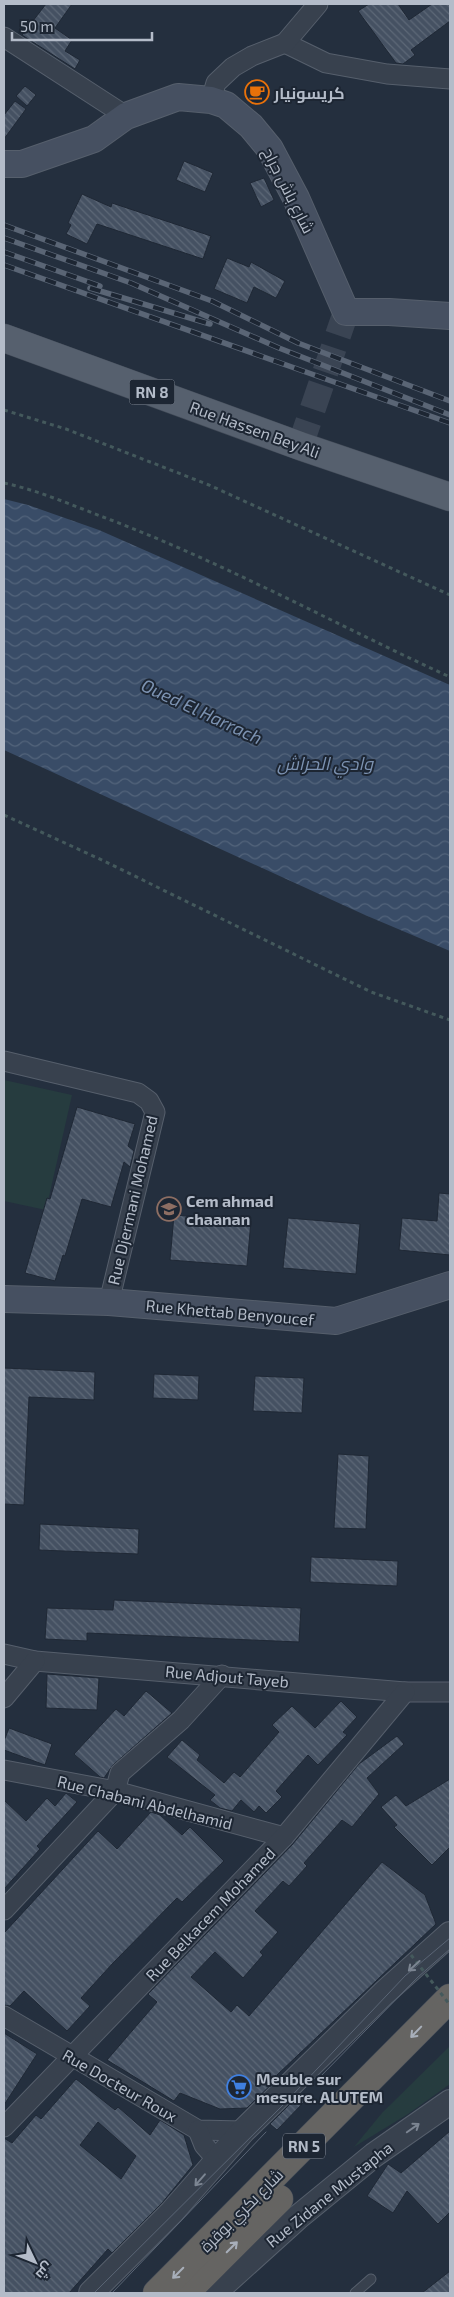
<svg xmlns="http://www.w3.org/2000/svg" width="454" height="2297" font-family="'Exo 2',Cairo,sans-serif">
<style>
.green{fill:#263c3f}
.water{fill:url(#water-waves)}
.building{fill:url(#building-back-hatch);stroke:#1f2835;fill-rule:evenodd}
.lines{fill:none;stroke-linecap:round;stroke-linejoin:round}
.secondary-tunnel{stroke:#3a4453;stroke-width:26;stroke-dasharray:26 13;stroke-linecap:butt}
.service-casing{stroke:#565f6c;stroke-width:11}
.minor-casing{stroke:#565f6c;stroke-width:21}
.tertiary-casing{stroke:#565f6c;stroke-width:26}
.secondary-casing{stroke:#565f6c;stroke-width:28}
.primary-casing{stroke:#414a57;stroke-width:29}
.trunk-casing{stroke:#434c59;stroke-width:29}
.path{stroke:#44595c;stroke-width:3;stroke-dasharray:4 4;stroke-linecap:butt}
.service{stroke:#38414e;stroke-width:9}
.minor{stroke:#38414e;stroke-width:19}
.tertiary{stroke:#38414e;stroke-width:24}
.secondary{stroke:#465061;stroke-width:26}
.primary{stroke:#56606e;stroke-width:28}
.trunk{stroke:#656462;stroke-width:28}
.tram{stroke:#5a6575;stroke-width:1}
.rail-casing{stroke:#5a6575;stroke-width:5.5}
.rail{stroke:#1d2633;stroke-width:4;stroke-dasharray:11;stroke-linecap:butt}
.path-bridge{stroke:#44595c;stroke-width:3;stroke-dasharray:4 4;stroke-linecap:butt}
.oneway{stroke:#7c8592}
.oneway2{stroke:#a8afba}
.labels{text-anchor:middle;dominant-baseline:central;stroke-width:4;stroke-linejoin:round;paint-order:stroke}
.shield{fill:#1d2633;stroke:#878f9c;stroke-width:1}
.shield-label{font-size:15px;font-weight:bold;fill:#b4bcc9}
.poi-label{font-size:16px;font-weight:bold;fill:#b4bcc9;stroke:#1d2633;text-anchor:start}
.street-label{font-size:16px;fill:#b4bcc9;stroke:#1d2633}
.water-label{font-size:18px;font-style:italic;fill:#7c92b1;stroke:#1d2633}
</style>
<defs>
<pattern id="water-waves" width="16" height="10" patternUnits="userSpaceOnUse" patternTransform="scale(1.25)"><rect width="16" height="10" fill="#394c67"/><path d="M0 5q4-4 8 0t8 0" fill="none" stroke="#53647b"/></pattern>
<pattern id="building-back-hatch" width="6" height="6" patternUnits="userSpaceOnUse" patternTransform="scale(1.25)"><rect width="6" height="6" fill="#455162"/><path d="M-1 5l2 2M0 0l6 6M5-1l2 2" fill="none" stroke="#5d6877"/></pattern>
</defs>
<rect width="100%" height="100%" fill="#242f3e"/>
<g class="green">
<polygon points="4,1080 72,1095 46,1210 4,1201"/>
<polygon points="450,2046 450,2084 408,2114 354,2147 382,2113"/>
</g>
<polygon class="water" points="4,499 28,505 99,530 450,685 450,951 365,915 4,750"/>
<g class="building">
<polygon points="46,4 72,4 55,28 72,40 65,51 80,60 75,69 22,35"/>
<polygon points="369,4 398,4 409,20 432,4 450,4 450,21 411,50 415,55 403,64 396,63 358,11"/>
<polygon points="25,86 36,95 27,106 16,96"/>
<polygon points="15,101 26,109 4,139 4,115"/>
<polygon points="184,161 213,173 205,192 176,180"/>
<polygon points="264,178 274,200 261,207 250,183"/>
<polygon points="82,194 111,207 112,203 211,236 203,259 97,224 87,244 66,234 71,225 68,223"/>
<polygon points="227,258 249,267 251,262 285,281 276,298 254,287 247,303 214,289"/>
<polygon points="77,1107 135,1124 128,1146 134,1151 130,1167 124,1162 111,1207 82,1199 65,1256 63,1255 55,1281 25,1273 47,1198 50,1199"/>
<polygon points="439,1193 450,1194 450,1255 399,1250 402,1218 437,1221"/>
<polygon points="174,1215 251,1221 247,1266 170,1260"/>
<polygon points="288,1218 360,1224 356,1274 283,1268"/>
<polygon points="4,1368 95,1372 94,1400 29,1397 24,1505 4,1504"/>
<polygon points="154,1374 199,1376 198,1400 153,1398"/>
<polygon points="255,1376 304,1378 302,1413 253,1411"/>
<polygon points="338,1454 369,1456 366,1529 334,1528"/>
<polygon points="40,1524 139,1529 138,1554 39,1550"/>
<polygon points="311,1557 398,1561 397,1586 310,1582"/>
<polygon points="114,1600 301,1608 299,1642 87,1633 87,1641 45,1639 47,1608 113,1610"/>
<polygon points="47,1674 99,1678 97,1710 46,1708"/>
<polygon points="146,1691 172,1713 113,1765 104,1778 100,1777 74,1754 116,1709 124,1716"/>
<polygon points="341,1701 357,1717 343,1732 347,1735 318,1765 308,1755 276,1791 282,1797 266,1813 259,1806 254,1812 241,1800 232,1811 220,1808 210,1800 215,1795 167,1757 182,1740 200,1755 197,1760 224,1783 234,1772 240,1777 279,1732 272,1725 292,1706 315,1728"/>
<polygon points="9,1728 52,1744 45,1765 4,1750 4,1741"/>
<polygon points="397,1736 404,1744 367,1778 379,1794 352,1827 342,1820 304,1863 307,1866 289,1886 283,1881 255,1911 278,1932 260,1952 263,1955 243,1978 215,1952 191,1977 231,2012 237,2005 249,2016 382,1862 425,1895 436,1924 277,2075 279,2077 247,2108 220,2109 180,2093 174,2101 107,2060 157,2002 148,1994 292,1845 359,1764"/>
<polygon points="450,1779 450,1847 432,1865 394,1827 397,1825 381,1807 396,1795 406,1806"/>
<polygon points="66,1793 77,1802 37,1846 40,1849 4,1889 4,1800 26,1821 47,1798 55,1806"/>
<polygon points="151,1812 160,1815 182,1835 190,1827 224,1861 182,1902 177,1898 113,1963 81,1998 90,2006 67,2031 24,1991 10,2006 4,2005 4,1933 98,1831 117,1849"/>
<polygon points="4,2033 37,2054 4,2105"/>
<path d="M76,2079L115,2110L118,2107L150,2135L160,2120L184,2135L193,2165L162,2203L112,2253L108,2249L69,2293H4V2138L12,2143L36,2115L41,2119ZM98,2122L136,2156L121,2179L80,2145Z"/>
<polygon points="299,2095 305,2101 277,2130 270,2124"/>
<polygon points="450,2131 450,2212 438,2224 407,2191 393,2213 367,2196 388,2164 401,2173"/>
<polygon points="450,2271 450,2293 422,2293"/>
</g>
<g class="lines">
<polyline class="secondary-tunnel" points="300,446 346,312"/>
<g class="service-casing">
<polyline id="service" points="355,2293 371,2279"/>
</g>
<g class="minor-casing">
<g id="minor">
<polyline points="4,37 126,116"/>
<polyline points="285,43 326,63 387,74 450,79"/>
<polyline points="211,100 216,83 233,67 252,56 285,43 318,4"/>
<polyline points="4,1061 138,1093 149,1101 155,1112 109,1302"/>
<polyline points="4,1654 35,1661 405,1692 450,1692"/>
<polyline points="4,1698 35,1661"/>
<polyline points="4,1770 115,1791 284,1837"/>
<polyline points="4,1910 115,1791 120,1773 181,1720 222,1675"/>
<polyline points="4,2016 198,2130 243,2131"/>
<polyline points="4,2127 284,1837 405,1692"/>
<polyline points="198,2130 204,2145 217,2160"/>
</g>
</g>
<g class="tertiary-casing">
<g id="tertiary">
<polyline points="91,2293 172,2212 243,2131 384,1993 450,1934"/>
<polyline points="214,2293 297,2218 374,2155 450,2102"/>
</g>
</g>
<g class="secondary-casing">
<g id="secondary">
<polyline points="4,164 22,164 94,139 126,116 178,97 211,100 226,105 251,126 270,149 296,198 346,312 389,312 450,316"/>
<polyline points="4,1299 109,1302 336,1321 450,1285"/>
</g>
</g>
<g class="primary-casing">
<polyline id="primary" points="4,338 300,446 450,497"/>
</g>
<g class="trunk-casing">
<g id="trunk">
<polyline points="189,2289 279,2199"/>
<polyline points="157,2293 450,1998"/>
</g>
</g>
<g class="path">
<polyline points="4,410 66,429 209,485 450,595"/>
<path d="M4,483C41,491 76,507 111,520C228,565 337,625 450,677"/>
<polyline points="4,815 104,861 371,992 450,1020"/>
</g>
<use href="#service" class="service"/>
<use href="#minor" class="minor"/>
<use href="#tertiary" class="tertiary"/>
<use href="#secondary" class="secondary"/>
<use href="#primary" class="primary"/>
<use href="#trunk" class="trunk"/>
<g class="tram">
<polyline points="318,2079 418,1977 450,1949"/>
<polyline points="94,2293 283,2105 405,1976 450,1938"/>
<polyline points="112,2293 266,2132"/>
</g>
<g class="rail-casing">
<g id="rail">
<polyline points="4,225 212,301 298,343 450,401"/>
<polyline points="4,238 131,283 279,348 450,415"/>
<polyline points="4,252 100,286"/>
<polyline points="4,265 450,423"/>
<polyline points="90,288 210,324"/>
</g>
</g>
<use href="#rail" class="rail"/>
<polyline class="path-bridge" points="411,1955 450,2005"/>
</g>
<defs><path id="oneway-shaft" d="M-6 0H5M1.5-3L5.5 0L1.5 3" fill="none" stroke-width="1.6" stroke-linecap="round" stroke-linejoin="round" transform="scale(1.25)"/></defs>
<g class="oneway">
<use href="#oneway-shaft" transform="translate(414 1966) rotate(138)"/>
<use href="#oneway-shaft" transform="translate(413 2128) rotate(-35)"/>
<use href="#oneway-shaft" transform="translate(200 2180) rotate(131)"/>
</g>
<g class="oneway2">
<use href="#oneway-shaft" transform="translate(416 2032) rotate(134)"/>
<use href="#oneway-shaft" transform="translate(232 2247) rotate(-45)"/>
<use href="#oneway-shaft" transform="translate(178 2273) rotate(135)"/>
</g>
<defs>
<g id="cafe-ring" transform="scale(1.25)"><circle r="9.5" fill="#1d2633" stroke="#e8710a" stroke-width="1.5"/><path d="M-5.5-4.5H6V0H3Q3 3.5 0 3.5H-2.5Q-5.5 3.5-5.5 0ZM3-3.2v2h1.7v-2ZM-6 4.5H4V6H-6Z" fill="#e8710a"/></g>
<g id="university-ring" transform="scale(1.25)"><circle r="9.5" fill="#1d2633" stroke="#8d6e63" stroke-width="1.5"/><path d="M0-5L7-2L0 1L-7-2ZM-4 1L0 2.5L4 1V4Q0 6-4 4Z" fill="#8d6e63"/></g>
<g id="supermarket-ring" transform="scale(1.25)"><circle r="9.5" fill="#1d2633" stroke="#3f7fe0" stroke-width="1.5"/><path d="M-6-5.5h2.5l.6 2H6L4.5 2H-2.5L-4.4-4H-6ZM-1.5 3.2a1.3 1.3 0 1 0 .1 0ZM3 3.2a1.3 1.3 0 1 0 .1 0Z" fill="#3f7fe0"/></g>
</defs>
<g fill-rule="evenodd">
<use href="#cafe-ring" x="257" y="92"/>
<use href="#university-ring" x="169" y="1209"/>
<use href="#supermarket-ring" x="239" y="2087"/>
</g>
<g class="labels">
<g class="shield">
<rect x="129.5" y="379.5" width="45" height="25" rx="4"/>
<rect x="283" y="2133.5" width="42" height="25" rx="4"/>
</g>
<g class="shield-label">
<text x="152" y="392">RN 8</text>
<text x="304" y="2146">RN 5</text>
</g>
<g class="poi-label">
<text x="274" y="92">كريسونيار</text>
<text x="186" y="1200">Cem ahmad<tspan x="186" dy="18">chaanan</tspan></text>
<text x="256" y="2078">Meuble sur<tspan x="256" dy="18">mesure. ALUTEM</tspan></text>
</g>
<g class="street-label">
<text transform="translate(289 190) rotate(63)">شارع باش جراح</text>
<text transform="translate(255 429) rotate(20)">Rue Hassen Bey Ali</text>
<text transform="translate(132 1200) rotate(-77)">Rue Djermani Mohamed</text>
<text transform="translate(230 1312) rotate(5)">Rue Khettab Benyoucef</text>
<text transform="translate(227 1676) rotate(5)">Rue Adjout Tayeb</text>
<text transform="translate(145 1802) rotate(14)">Rue Chabani Abdelhamid</text>
<text transform="translate(210 1914) rotate(-46)">Rue Belkacem Mohamed</text>
<text transform="translate(120 2085) rotate(30)">Rue Docteur Roux</text>
<text transform="translate(329 2194) rotate(-39)">Rue Zidane Mustapha</text>
<text transform="translate(241 2210) rotate(-45)">شارع بكري بوقرة</text>
</g>
<g class="water-label">
<text transform="translate(202 711) rotate(25)">Oued El Harrach</text>
<text x="325" y="763">وادي الحراش</text>
</g>
</g>
<rect width="454" height="2297" fill="none" stroke="#b4bcc9" stroke-width="10"/>
<g transform="translate(35 2262) rotate(133)" stroke="#1d2633" stroke-width="4" paint-order="stroke">
<path d="M0-4L9 19L0 12L-9 19Z" fill="#b4bcc9"/>
<text y="-8" font-size="14" font-weight="bold" text-anchor="middle" fill="#b4bcc9">ش</text>
</g>
<path d="M12 32v8h140v-8" fill="none" stroke="#b4bcc9" stroke-width="2.5"/>
<text x="20" y="32" font-size="15" fill="#b4bcc9" stroke="#1d2633" stroke-width="4" paint-order="stroke">50 m</text>
</svg>
